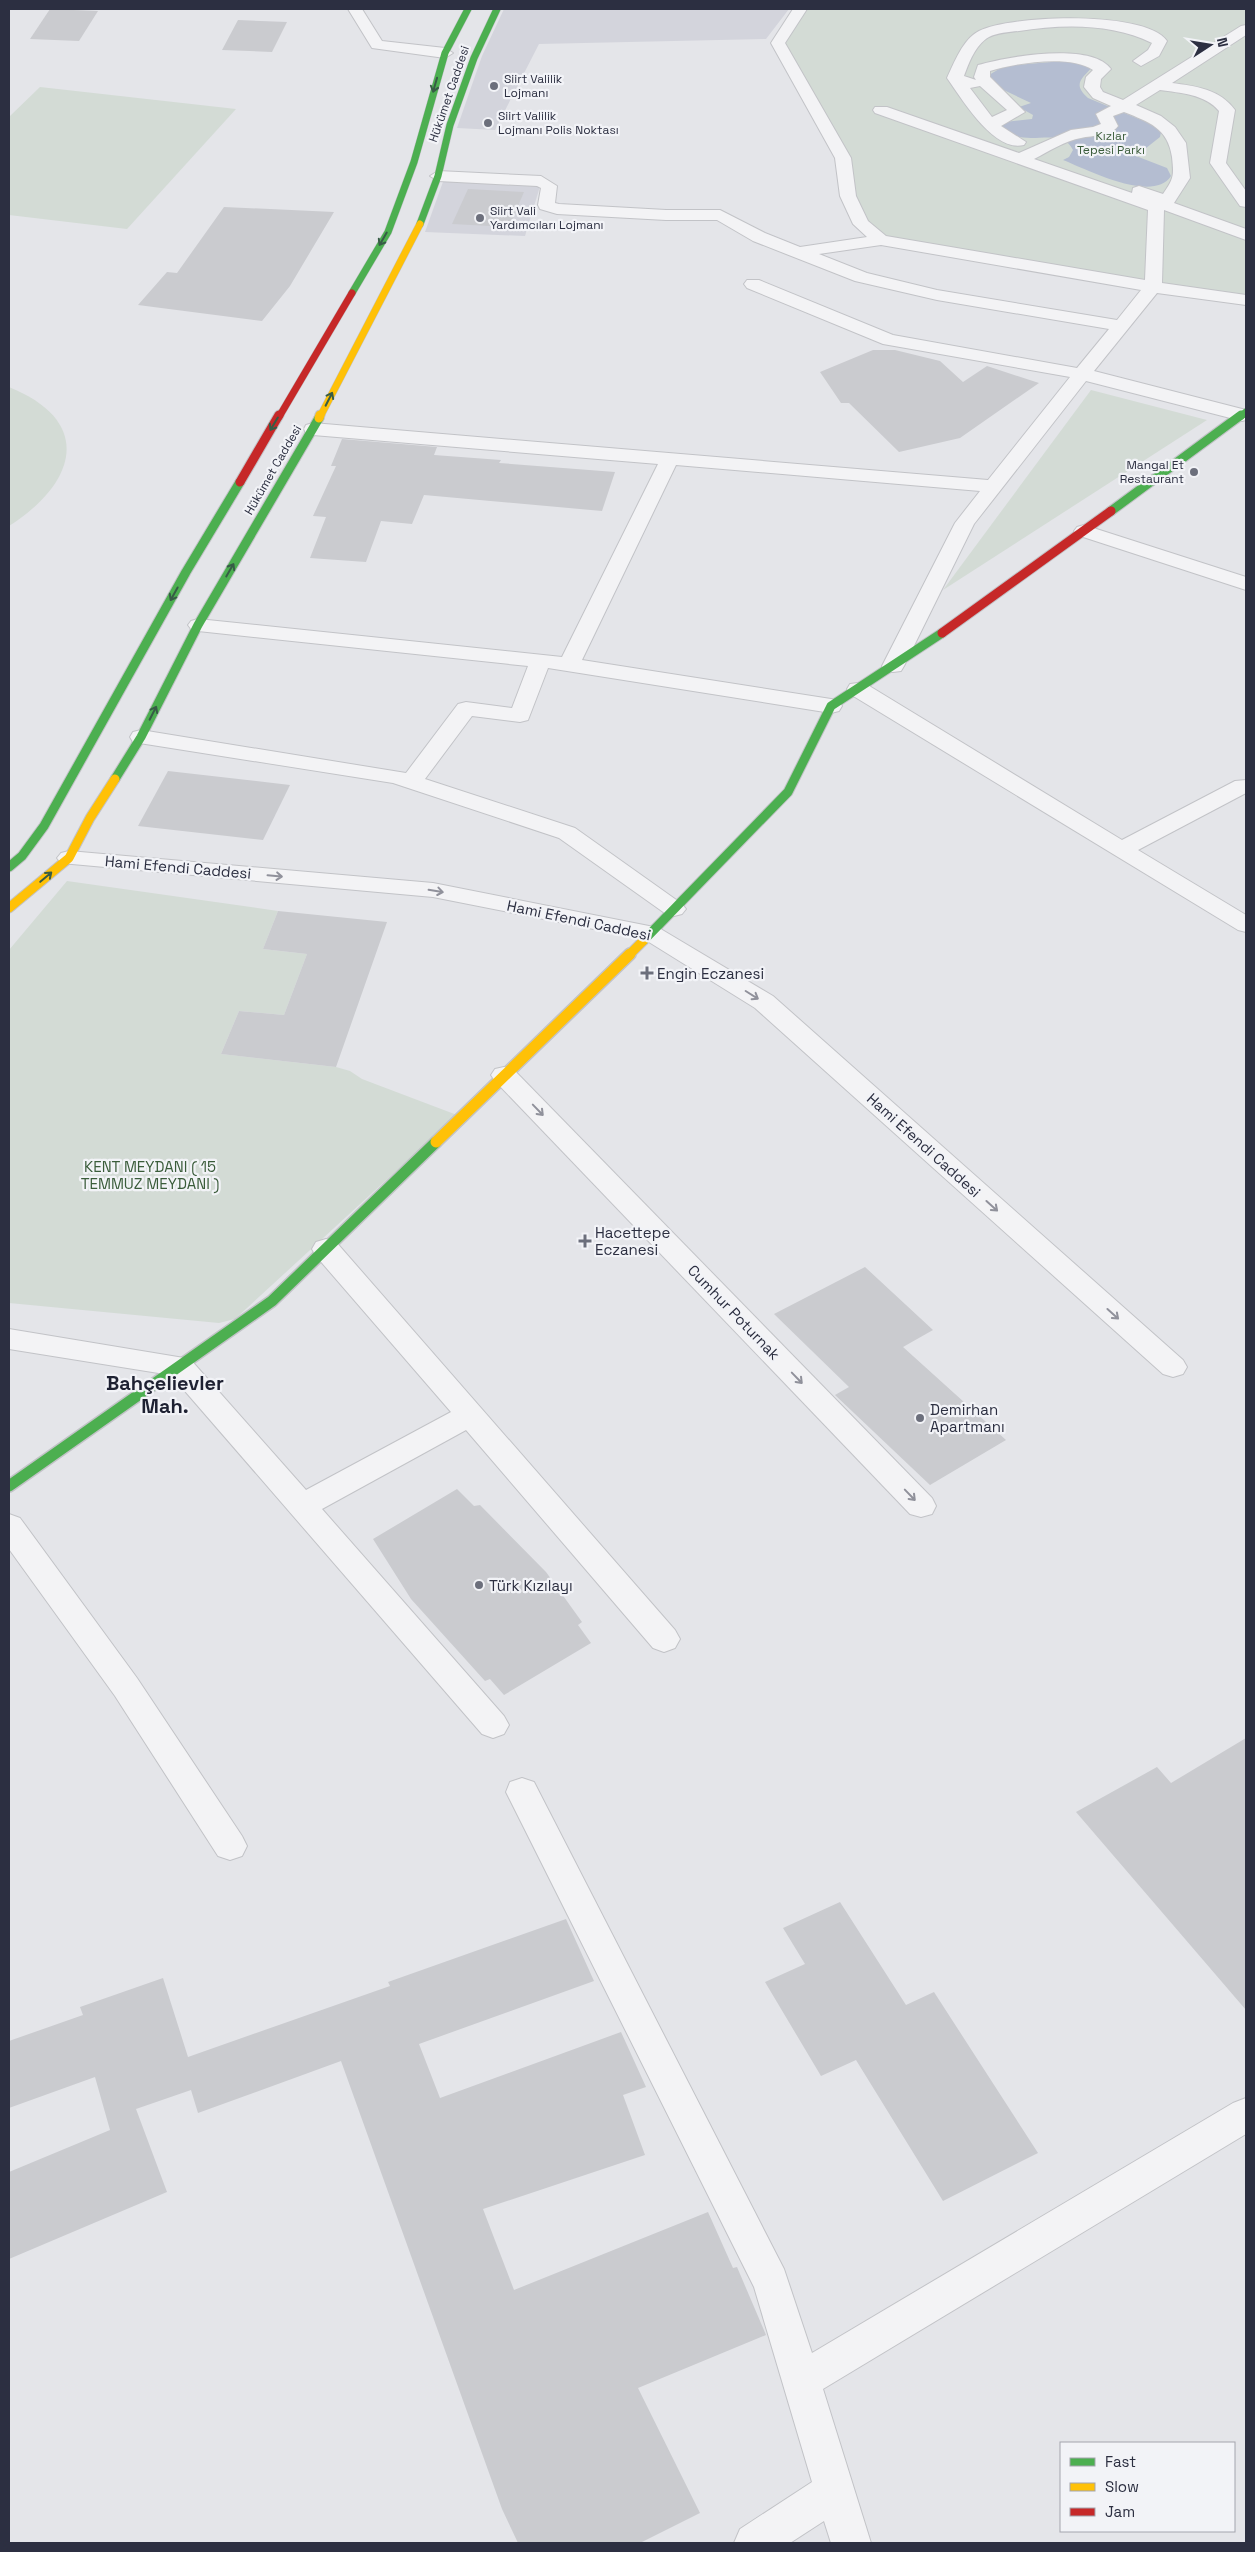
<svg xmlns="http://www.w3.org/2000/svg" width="1255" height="2552" font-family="'Space Grotesk',sans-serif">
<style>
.built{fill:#d3d4dc}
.green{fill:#d3dbd5}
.water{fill:#b4bdd1}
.building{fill:#cacbcf}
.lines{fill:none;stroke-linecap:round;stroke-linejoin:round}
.street-casing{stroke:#c2c3c7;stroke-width:2}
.fast-far2-casing{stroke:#c2c3c7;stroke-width:8}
.fast-far1-casing{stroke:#c2c3c7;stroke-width:11}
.fast-casing{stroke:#c2c3c7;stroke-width:14}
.slow-far2-casing{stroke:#c2c3c7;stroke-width:8}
.slow-far1-casing{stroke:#c2c3c7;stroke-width:11}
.slow-casing{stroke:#c2c3c7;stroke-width:14}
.jam-far1-casing{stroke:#c2c3c7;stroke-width:8}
.jam-casing{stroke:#c2c3c7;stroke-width:11}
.street{fill:#f3f3f5;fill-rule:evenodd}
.fast-far2{stroke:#4caf50;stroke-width:7}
.fast-far1{stroke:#4caf50;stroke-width:9}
.fast{stroke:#4caf50;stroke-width:11}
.slow-far2{stroke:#ffc107;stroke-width:7}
.slow-far1{stroke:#ffc107;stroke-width:9}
.slow{stroke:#ffc107;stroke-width:11}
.jam-far1{stroke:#c62828;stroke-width:7}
.jam{stroke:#c62828;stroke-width:9}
.oneway{stroke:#375c46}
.oneway2{stroke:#90919b}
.poi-dot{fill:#6c6f7c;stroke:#f2f3f7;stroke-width:2}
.labels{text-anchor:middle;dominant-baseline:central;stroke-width:4.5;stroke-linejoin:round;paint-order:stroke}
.far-poi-label{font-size:12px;fill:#2c2f41;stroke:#f2f3f7;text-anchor:start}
.far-street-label{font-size:12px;fill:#2c2f41;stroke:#f2f3f7}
.far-park-label{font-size:12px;fill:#3a5c3a;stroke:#f2f3f7}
.street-label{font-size:15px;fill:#2c2f41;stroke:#f2f3f7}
.poi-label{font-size:15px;fill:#2c2f41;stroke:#f2f3f7;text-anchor:start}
.park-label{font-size:15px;fill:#3a5c3a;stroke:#f2f3f7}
.district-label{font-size:20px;font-weight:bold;fill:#1e2132;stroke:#f2f3f7}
</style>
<rect width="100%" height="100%" fill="#e4e5e9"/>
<g class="built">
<polygon points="504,9 789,9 766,39 539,44 495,130 457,128 482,56"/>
<polygon points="444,179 541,183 525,236 425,232"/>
</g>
<g class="green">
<polygon points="800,9 1246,9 1246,300 1153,287 881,240 861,224 843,157 778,43"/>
<polygon points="40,87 236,109 127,229 9,215 9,117"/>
<path d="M9,387C95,422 76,483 9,526Z"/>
<polygon points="1091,390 1207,420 943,590"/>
<polygon points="67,881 278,911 263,949 307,954 284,1015 239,1011 221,1054 336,1067 350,1071 362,1079 457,1115 235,1319 219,1323 9,1303 9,950"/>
</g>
<path class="water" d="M1063,61L1088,64L1092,67C1082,79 1072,84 1088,98L1156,126L1161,132L1160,137L1136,156L1167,168L1171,176C1153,204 1086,169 1063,160L1069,157L1073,150C1060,123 1022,152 1002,126L1005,122L1032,119L1033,115L1019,107L1031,103L993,85L989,75L1004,66Z"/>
<g class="building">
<polygon points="50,9 98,11 79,41 30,39"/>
<polygon points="238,20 287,22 272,52 222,50"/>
<polygon points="468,189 524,192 509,227 452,224"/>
<polygon points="224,207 334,212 290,286 262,321 138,305 167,272 177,273"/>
<polygon points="873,350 895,350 940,361 963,382 987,366 1039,383 960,438 899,452 849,403 841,403 820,372"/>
<polygon points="342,439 437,447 434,455 501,460 499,463 615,472 602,511 424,495 412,524 381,521 366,562 310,558 326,517 313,516 336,466 331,466"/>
<polygon points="168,771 290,785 263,840 138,826"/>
<polygon points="278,911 387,922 336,1067 221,1054 239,1011 284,1015 307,954 263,949"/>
<polygon points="865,1267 933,1330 903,1347 1006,1440 930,1485 835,1395 849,1387 774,1314"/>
<polygon points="457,1489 474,1506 480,1505 546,1572 582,1622 578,1625 591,1643 504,1695 490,1679 485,1681 411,1599 373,1539"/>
<polygon points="1246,1738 1246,2010 1076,1812 1157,1767 1171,1783"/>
<polygon points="840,1902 906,2005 934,1992 1038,2153 943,2201 856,2060 821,2076 765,1982 805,1964 783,1928"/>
<polygon points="566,1919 594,1981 419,2044 440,2098 621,2032 646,2087 623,2095 645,2155 483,2209 514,2290 708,2212 733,2268 737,2267 766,2335 638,2388 700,2513 640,2543 518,2543 502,2509 341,2061 198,2113 191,2090 136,2109 167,2192 9,2259 9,2172 110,2130 95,2077 9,2108 9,2041 83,2015 80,2007 163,1978 188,2057 390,1986 388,1982"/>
</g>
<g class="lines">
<g class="street-casing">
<g id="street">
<polygon points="348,9 362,9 382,41 445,48 453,53 445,58 372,48"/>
<path d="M793,9H807L785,43L851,158L856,196L868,221L886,236L1145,280L1148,210L875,113L873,110L875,107H887L1019,153L1071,130L1093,127L1101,124L1096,114L1111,106L1093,98L1084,87L1086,77L1093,70C1070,54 1016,63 990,71V77L1025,112L1001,126L1026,142L1024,145C994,153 962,99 947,78C954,63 963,39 979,31C1010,15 1146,10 1167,41L1159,56L1141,66L1133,61L1148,50L1152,43C1112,23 1062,24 1019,31C1010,32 997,33 989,37C975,45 969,63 964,76L976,80L974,77L978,65C1006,57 1091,41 1111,69L1101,79L1100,87L1103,92L1123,100L1241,26L1246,25V35L1172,83C1195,86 1220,89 1235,110L1226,163L1246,191V207L1240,206L1210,163L1219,111C1205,94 1180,93 1160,90L1136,105L1161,116L1175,127L1186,143L1190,178L1174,203L1246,229V240L1164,210L1162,283L1246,295V305L1157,293L1094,371L1246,410V420L1242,421L1086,381L974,524L904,666L901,671L893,672L885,671L882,666L955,523L980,491L676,465L582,660L831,699L839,701L842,706L839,711L831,713L548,668L528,720L520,722L472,716L425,779L575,828L682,904L686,909L682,914L674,916L666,914L559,838L393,783L133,742L130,737L133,732L141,730L406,773L458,704L466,702L512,708L528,666L198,631L191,629L188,625L191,621L198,619L562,657L658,464L313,435L306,433L304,429L306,425L313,423L988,480L1070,377L883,344L747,288L744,284L747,280H759L893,335L1077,368L1109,329L937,300L855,281L753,241L717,220H666L557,214L540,209L538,205L541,188L537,186L438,181L430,176L438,171L541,176L557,186L555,203L559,204L666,210H720L765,233L800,247L867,237L853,224L840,196L835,158L771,43ZM980,86L1007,110L992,117L970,88ZM1124,112C1149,122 1168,128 1172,157C1174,176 1174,178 1163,194L1139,186L1133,188L1132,193L1034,159C1048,152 1066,140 1081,138C1093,135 1110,137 1118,126L1113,116ZM881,245L1141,290L1117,320L937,290L867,273L819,254Z"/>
<polygon points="1084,525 1246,577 1246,590 1077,535 1074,531 1077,527"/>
<polygon points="858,683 866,684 1122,840 1235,781 1246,780 1246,793 1138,850 1246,915 1246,932 1238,930 850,694 847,689 850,684"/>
<polygon points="69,851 433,883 659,928 773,996 1183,1360 1187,1367 1183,1374 1173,1377 1163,1374 755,1008 644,939 433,897 61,863 57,858 61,853"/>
<polygon points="504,1067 513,1069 932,1498 936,1506 932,1514 921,1517 910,1514 495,1081 491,1075 495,1069"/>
<polygon points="326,1239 336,1242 675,1630 680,1639 675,1648 664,1652 653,1648 466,1430 322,1509 504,1716 509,1725 504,1734 493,1738 482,1734 171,1375 9,1349 9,1329 190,1359 306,1490 451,1412 316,1256 312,1249 316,1242"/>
<polygon points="9,1514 20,1518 137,1678 242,1836 247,1846 242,1856 230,1860 218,1856 115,1696 9,1549"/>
<polygon points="522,1778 534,1782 784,2269 812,2353 1233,2103 1246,2098 1246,2134 823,2389 871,2543 831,2543 824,2521 790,2543 734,2543 740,2529 812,2482 754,2287 506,1792 510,1782"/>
</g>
</g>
<g class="fast-far2-casing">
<g id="fast-far2">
<polyline points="420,224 438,176 450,125 474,58 497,9"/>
<polyline points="352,293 388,232 414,162 445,53 468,9"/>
<polyline points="1240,417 1246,412"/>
</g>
</g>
<g class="fast-far1-casing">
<g id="fast-far1">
<polyline points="1111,511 1241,415"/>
<polyline points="115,779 141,737 198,625 319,418"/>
<polyline points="9,867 22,856 44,826 186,572 240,482"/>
<polyline points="644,940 788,792 831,706 942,633"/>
</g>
</g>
<g class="fast-casing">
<polyline id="fast" points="9,1486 272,1301 436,1142"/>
</g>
<g class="slow-far2-casing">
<polyline id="slow-far2" points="320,417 420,224"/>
</g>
<g class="slow-far1-casing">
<g id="slow-far1">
<polyline points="319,418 320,415"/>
<polyline points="9,908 69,858 90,818 115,779"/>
<polyline points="629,955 644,940"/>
</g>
</g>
<g class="slow-casing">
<polyline id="slow" points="436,1142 630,954"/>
</g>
<g class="jam-far1-casing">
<polyline id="jam-far1" points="279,417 352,293"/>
</g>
<g class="jam-casing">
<g id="jam">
<polyline points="240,482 279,415"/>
<polyline points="942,633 1111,511"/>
</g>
</g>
<use href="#street" class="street"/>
<use href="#fast-far2" class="fast-far2"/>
<use href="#fast-far1" class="fast-far1"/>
<use href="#fast" class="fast"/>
<use href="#slow-far2" class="slow-far2"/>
<use href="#slow-far1" class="slow-far1"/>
<use href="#slow" class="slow"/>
<use href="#jam-far1" class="jam-far1"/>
<use href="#jam" class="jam"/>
</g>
<defs><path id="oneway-shaft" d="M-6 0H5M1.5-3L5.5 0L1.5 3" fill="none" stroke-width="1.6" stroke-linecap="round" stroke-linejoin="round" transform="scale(1.25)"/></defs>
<g class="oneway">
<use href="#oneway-shaft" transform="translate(435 85) rotate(106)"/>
<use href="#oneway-shaft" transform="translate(383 239) rotate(120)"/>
<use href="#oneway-shaft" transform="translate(329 399) rotate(-63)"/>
<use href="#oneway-shaft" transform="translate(274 424) rotate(121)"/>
<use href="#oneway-shaft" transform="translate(230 570) rotate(-60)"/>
<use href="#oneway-shaft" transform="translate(174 594) rotate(119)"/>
<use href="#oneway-shaft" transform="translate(153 713) rotate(-63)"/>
<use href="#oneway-shaft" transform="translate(46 877) rotate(-40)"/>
</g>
<g class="oneway2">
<use href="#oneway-shaft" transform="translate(275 876) rotate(5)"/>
<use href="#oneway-shaft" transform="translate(436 891) rotate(9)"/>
<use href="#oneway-shaft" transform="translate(752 995) rotate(32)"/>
<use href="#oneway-shaft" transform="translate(538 1110) rotate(46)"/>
<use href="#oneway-shaft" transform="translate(992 1206) rotate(42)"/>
<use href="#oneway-shaft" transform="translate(1113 1314) rotate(42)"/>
<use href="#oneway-shaft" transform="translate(797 1378) rotate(46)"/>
<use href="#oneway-shaft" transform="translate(910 1495) rotate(46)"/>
</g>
<g class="poi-dot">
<circle cx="494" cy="86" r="5"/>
<circle cx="488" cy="123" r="5"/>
<circle cx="480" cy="218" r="5"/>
<circle cx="1194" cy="472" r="5"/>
<path d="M644.5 965.5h5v5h5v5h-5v5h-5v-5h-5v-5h5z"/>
<path d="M582.5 1233.5h5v5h5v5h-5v5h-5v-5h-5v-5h5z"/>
<circle cx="920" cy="1418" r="5"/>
<circle cx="479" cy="1585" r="5"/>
</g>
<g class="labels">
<g class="far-poi-label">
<text x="504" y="79">Siirt Valilik<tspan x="504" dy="14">Lojmanı</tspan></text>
<text x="498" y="116">Siirt Valilik<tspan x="498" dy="14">Lojmanı Polis Noktası</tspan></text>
<text x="490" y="211">Siirt Vali<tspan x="490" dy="14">Yardımcıları Lojmanı</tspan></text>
<text x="1184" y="465" text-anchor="end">Mangal Et<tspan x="1184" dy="14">Restaurant</tspan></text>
</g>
<g class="far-street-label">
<text transform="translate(449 94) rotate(-71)">Hükümet Caddesi</text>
<text transform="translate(273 470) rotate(-60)">Hükümet Caddesi</text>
</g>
<g class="far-park-label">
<text x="1111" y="136">Kızlar<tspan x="1111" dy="14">Tepesi Parkı</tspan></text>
</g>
<g class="street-label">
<text transform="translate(178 867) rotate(5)">Hami Efendi Caddesi</text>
<text transform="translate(579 920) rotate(12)">Hami Efendi Caddesi</text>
<text transform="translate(924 1145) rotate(42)">Hami Efendi Caddesi</text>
<text transform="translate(734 1312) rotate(46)">Cumhur Poturnak</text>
</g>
<g class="poi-label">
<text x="657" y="973">Engin Eczanesi</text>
<text x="595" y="1232">Hacettepe<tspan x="595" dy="17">Eczanesi</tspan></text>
<text x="930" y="1409">Demirhan<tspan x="930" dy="17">Apartmanı</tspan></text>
<text x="489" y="1585">Türk Kızılayı</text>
</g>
<g class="park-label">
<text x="150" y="1166">KENT MEYDANI ( 15<tspan x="150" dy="17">TEMMUZ MEYDANI )</tspan></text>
</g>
<g class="district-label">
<text x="165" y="1383">Bahçelievler<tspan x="165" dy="23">Mah.</tspan></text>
</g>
</g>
<rect width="1255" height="2552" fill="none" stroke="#2c2f41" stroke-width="20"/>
<rect x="1060" y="2442" width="175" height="90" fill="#f2f3f7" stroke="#a3a5ae"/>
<rect x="1070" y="2458" width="25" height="8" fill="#4caf50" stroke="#a3a5ae"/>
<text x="1105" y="2467" font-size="15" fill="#2c2f41">Fast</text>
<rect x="1070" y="2483" width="25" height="8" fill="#ffc107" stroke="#a3a5ae"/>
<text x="1105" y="2492" font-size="15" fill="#2c2f41">Slow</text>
<rect x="1070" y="2508" width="25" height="8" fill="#c62828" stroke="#a3a5ae"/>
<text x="1105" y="2517" font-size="15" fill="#2c2f41">Jam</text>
<g transform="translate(1210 45) rotate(78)" stroke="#f2f3f7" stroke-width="4" paint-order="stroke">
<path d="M0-4L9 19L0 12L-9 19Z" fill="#2c2f41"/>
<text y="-8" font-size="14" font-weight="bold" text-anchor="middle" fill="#2c2f41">N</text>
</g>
</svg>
